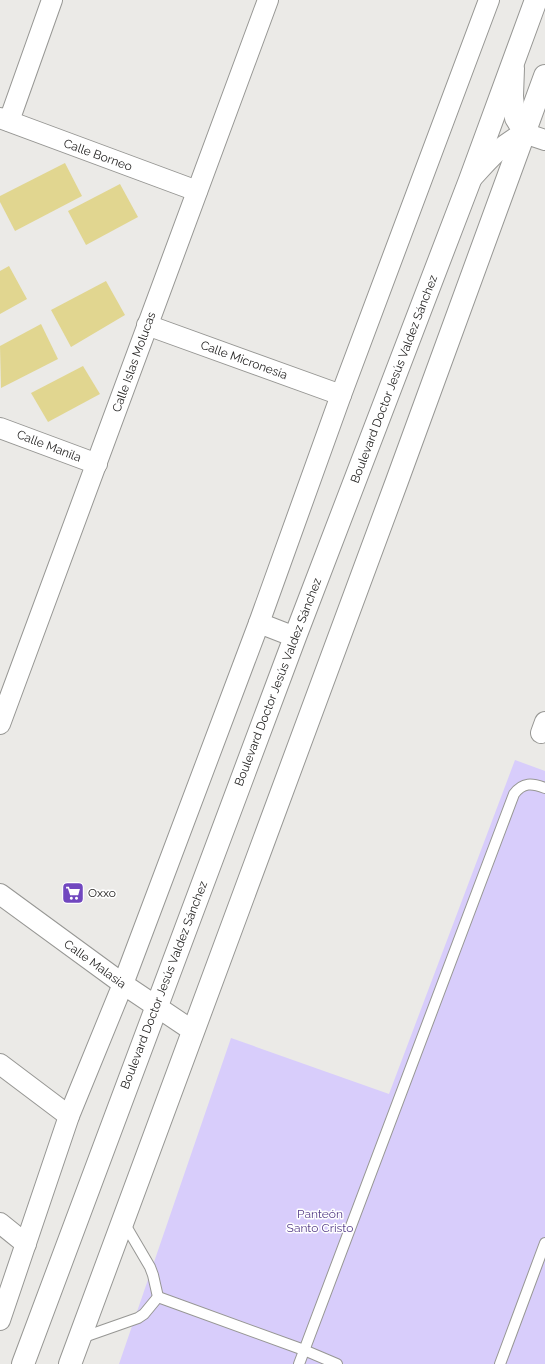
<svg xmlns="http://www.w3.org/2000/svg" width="545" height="1364" font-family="Raleway,sans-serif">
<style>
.green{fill:#d8cdfb}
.building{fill:#e1d690}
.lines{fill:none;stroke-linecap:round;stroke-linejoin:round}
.lane-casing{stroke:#979794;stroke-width:12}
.street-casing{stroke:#979794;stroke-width:22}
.secondary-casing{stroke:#979794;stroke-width:24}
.lane{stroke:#fff;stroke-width:10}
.street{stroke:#fff;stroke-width:20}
.secondary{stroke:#fff;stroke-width:22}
.labels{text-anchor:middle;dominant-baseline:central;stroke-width:3;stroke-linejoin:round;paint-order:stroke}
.street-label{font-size:12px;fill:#262524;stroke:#fff}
.poi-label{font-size:12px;fill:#262524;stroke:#fff;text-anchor:start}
.park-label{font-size:12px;fill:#563e89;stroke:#fff}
</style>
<rect width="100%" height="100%" fill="#ebeae7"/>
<polygon class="green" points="515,760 545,771 545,1364 119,1364 231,1038 389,1094"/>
<g class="building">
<polygon points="65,163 82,196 15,231 0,202 0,196"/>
<polygon points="120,184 138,217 86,245 68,211"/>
<polygon points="9,266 27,299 0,314 0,271"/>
<polygon points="106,281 125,315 71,347 51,310"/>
<polygon points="41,324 58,359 1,388 0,346"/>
<polygon points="83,366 100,394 48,422 31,393"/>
</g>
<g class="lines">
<g class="lane-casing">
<g id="lane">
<polyline points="123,1221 150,1267 153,1275 158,1297"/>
<polyline points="158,1297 304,1350 337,1364"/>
<polyline points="81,1338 138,1318 144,1314 158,1297"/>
<path d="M299,1364L514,794C523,782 532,783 545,788"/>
<polyline points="500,1364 545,1243"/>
</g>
</g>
<g class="street-casing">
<g id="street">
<polyline points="514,68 513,96 515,118 524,133 545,140"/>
<polyline points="0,118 197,191"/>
<polyline points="9,121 52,0"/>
<path d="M472,178C489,159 501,145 524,133"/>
<polyline points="147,325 341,395"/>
<polyline points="0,428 97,464"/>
<polyline points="259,623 295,637"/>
<polyline points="0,724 268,0"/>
<polyline points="541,733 545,722"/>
<polyline points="0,894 123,984 193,1031"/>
<polyline points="0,1064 69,1116"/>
<polyline points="0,1223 26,1244"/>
<polyline points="0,1320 69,1116 123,984 259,623 341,395 489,0"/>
</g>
</g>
<g class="secondary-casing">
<g id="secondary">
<polyline points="23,1364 295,637 470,180 536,0"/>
<polyline points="70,1364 397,481 545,76"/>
</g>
</g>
<use href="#lane" class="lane"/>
<use href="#street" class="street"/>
<use href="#secondary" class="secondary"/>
</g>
<defs>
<g id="supermarket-square" transform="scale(1.15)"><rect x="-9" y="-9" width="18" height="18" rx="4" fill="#7147bf" stroke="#fff"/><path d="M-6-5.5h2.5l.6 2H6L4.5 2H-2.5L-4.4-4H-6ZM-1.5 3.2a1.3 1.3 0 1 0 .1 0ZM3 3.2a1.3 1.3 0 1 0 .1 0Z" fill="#fff"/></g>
</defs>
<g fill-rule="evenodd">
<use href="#supermarket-square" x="73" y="893"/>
</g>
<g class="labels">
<g class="street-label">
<text transform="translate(98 155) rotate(20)">Calle Borneo</text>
<text transform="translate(244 360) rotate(20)">Calle Micronesia</text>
<text transform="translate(134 362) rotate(-70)">Calle Islas Molucas</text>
<text transform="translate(394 379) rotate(-69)">Boulevard Doctor Jesús Valdez Sánchez</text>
<text transform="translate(49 446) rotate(21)">Calle Manila</text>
<text transform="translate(278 682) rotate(-69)">Boulevard Doctor Jesús Valdez Sánchez</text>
<text transform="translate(95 964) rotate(36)">Calle Malasia</text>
<text transform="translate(164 985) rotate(-69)">Boulevard Doctor Jesús Valdez Sánchez</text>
</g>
<g class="poi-label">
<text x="88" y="893">Oxxo</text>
</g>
<g class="park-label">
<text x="320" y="1214">Panteón<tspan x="320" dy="14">Santo Cristo</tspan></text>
</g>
</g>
</svg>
